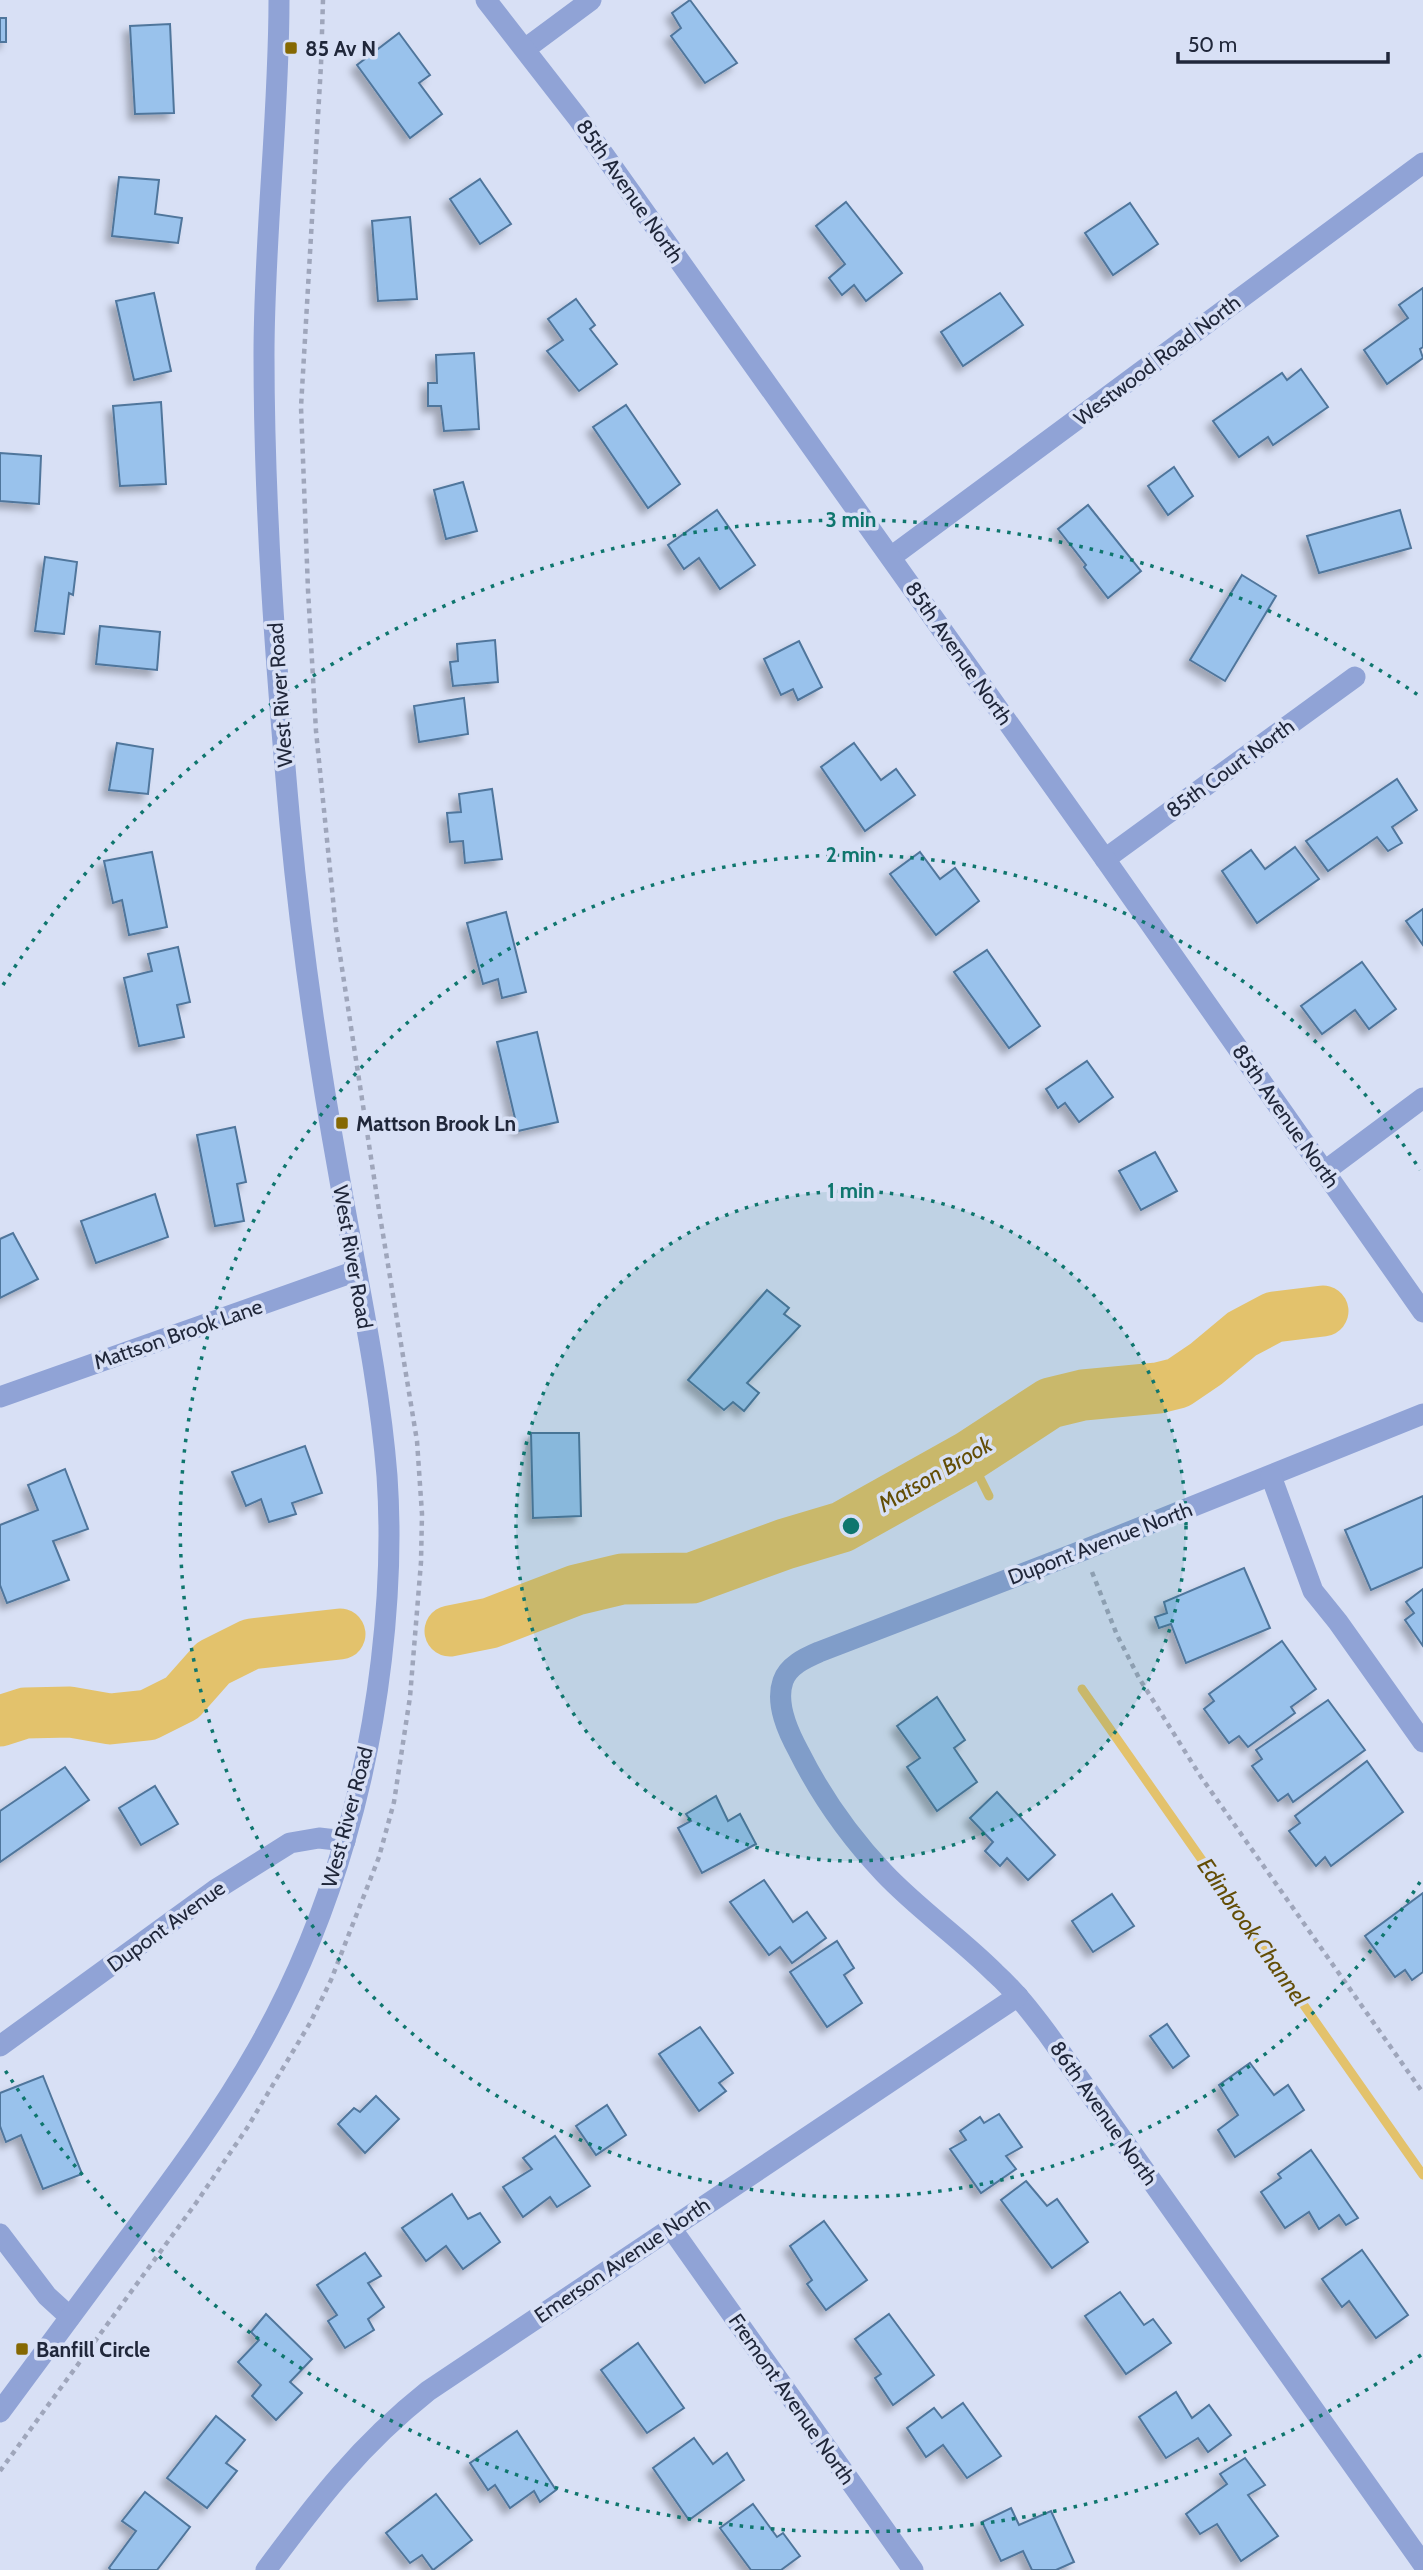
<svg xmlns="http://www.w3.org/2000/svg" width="1423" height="2570" font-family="Cabin,sans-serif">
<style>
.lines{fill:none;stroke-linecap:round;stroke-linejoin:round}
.stream{stroke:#e3c26c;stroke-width:9}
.river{stroke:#e3c26c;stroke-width:51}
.building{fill:#99c2ec;stroke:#50769c;stroke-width:2;filter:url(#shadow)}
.path{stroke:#9fa6bb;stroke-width:4.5;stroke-dasharray:5 5;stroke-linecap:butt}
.minor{stroke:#90a3d6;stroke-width:21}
.tertiary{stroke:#90a3d6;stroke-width:21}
.ring{fill:none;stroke:#0f766e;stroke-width:3.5;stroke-dasharray:3.5 7}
.poi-dot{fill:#856802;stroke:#d8e0f5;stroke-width:2.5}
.labels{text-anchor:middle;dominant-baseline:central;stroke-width:7;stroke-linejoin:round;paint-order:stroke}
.poi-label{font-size:21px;font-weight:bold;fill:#20273a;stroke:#d8e0f5;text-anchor:start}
.street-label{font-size:21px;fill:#20273a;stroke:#d8e0f5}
.water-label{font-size:23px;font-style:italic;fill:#634d06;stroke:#d8e0f5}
.centre{fill:#0f766e;stroke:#d8e0f5;stroke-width:3.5}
.ring-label{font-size:21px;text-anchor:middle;font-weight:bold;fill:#0f766e;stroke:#d8e0f5;stroke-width:7;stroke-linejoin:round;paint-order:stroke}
</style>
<defs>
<filter id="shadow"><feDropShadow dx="-6" dy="6" stdDeviation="3.5" flood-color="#0004"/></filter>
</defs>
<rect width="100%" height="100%" fill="#d8e0f5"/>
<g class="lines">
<g class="stream">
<polyline points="969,1456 989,1496"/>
<polyline points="1082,1689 1423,2175"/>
</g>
<g class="river">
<polyline points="450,1631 490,1623 576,1590 622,1579 692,1578 785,1544 842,1527 969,1456 1050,1403 1083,1395 1158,1388 1178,1383 1206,1364 1242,1334 1274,1317 1323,1311"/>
<polyline points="0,1721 25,1713 70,1712 110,1719 148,1715 182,1698 213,1663 251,1644 340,1634"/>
</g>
</g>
<g class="building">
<polygon points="690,0 737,63 705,83 671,36 681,28 672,13"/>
<rect x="0" y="18" width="6" height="24"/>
<polygon points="170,24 174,113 135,114 130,26"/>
<polygon points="399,33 430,75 419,83 442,114 410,138 357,65"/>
<polygon points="119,177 159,180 155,214 182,218 178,243 112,236"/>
<polygon points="480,179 511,224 480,244 450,199"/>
<polygon points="846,202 902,273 866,301 854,285 842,295 829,278 845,264 816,226"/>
<polygon points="1130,203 1158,244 1113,275 1085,233"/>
<polygon points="410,217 417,299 378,301 372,221"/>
<polygon points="1423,288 1423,347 1420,349 1423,358 1387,384 1364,350 1408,318 1399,305"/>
<polygon points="154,293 171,371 134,380 116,301"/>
<polygon points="1000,293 1023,325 963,366 941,332"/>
<polygon points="576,299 595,325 590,329 617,364 579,391 547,351 563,340 548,319"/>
<polygon points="474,353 479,429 444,431 441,406 428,406 428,383 437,383 436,355"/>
<polygon points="1301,369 1328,407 1273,445 1268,437 1239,457 1213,421 1282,373 1287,380"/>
<polygon points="161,402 166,484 120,486 113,406"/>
<polygon points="626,405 680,484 648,508 593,427"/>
<polygon points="0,453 41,456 39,504 0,501"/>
<polygon points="1174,467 1193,496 1168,515 1148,486"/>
<polygon points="463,482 477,531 446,539 434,490"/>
<polygon points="1088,505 1141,571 1108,598 1084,567 1086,565 1058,529"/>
<polygon points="717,510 755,565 720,589 699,558 684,569 668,545"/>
<polygon points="1400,510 1411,548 1319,573 1307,536"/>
<polygon points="45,557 77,562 73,595 69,593 64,634 35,631"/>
<polygon points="1242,575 1276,596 1225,681 1190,660"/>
<polygon points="100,626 160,632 157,670 96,664"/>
<polygon points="495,640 498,682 453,686 450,662 458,661 457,644"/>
<polygon points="799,641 822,687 798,700 793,689 781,695 764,659"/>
<polygon points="464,698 468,734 419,742 414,706"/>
<polygon points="117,743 153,749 148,794 109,790"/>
<polygon points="854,743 881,780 896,769 915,795 865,831 821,767"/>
<polygon points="1397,779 1417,810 1392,827 1402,843 1388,851 1377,837 1328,871 1306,841"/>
<polygon points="492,789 502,859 465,863 463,841 450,842 447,813 461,812 459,794"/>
<polygon points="1295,847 1319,879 1257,923 1222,871 1251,850 1265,869"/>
<polygon points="152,852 167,927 129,935 122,900 113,903 104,861"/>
<polygon points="920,852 940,879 955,868 979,901 936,935 890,874"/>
<polygon points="1423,909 1423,945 1406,921"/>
<polygon points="506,912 526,992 502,998 498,979 483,984 467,923"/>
<polygon points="178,947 190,1002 177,1005 184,1037 139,1046 124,978 152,971 148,954"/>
<polygon points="987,950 1040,1026 1009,1048 954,972"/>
<polygon points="1362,962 1396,1009 1369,1029 1355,1010 1322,1034 1301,1006"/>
<polygon points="537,1032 558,1122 518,1131 497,1042"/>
<polygon points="1087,1061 1113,1097 1079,1122 1065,1103 1058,1108 1046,1089"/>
<polygon points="235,1127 246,1182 237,1184 244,1221 215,1226 197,1135"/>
<polygon points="1155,1152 1177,1191 1141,1210 1119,1171"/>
<polygon points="155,1194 168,1237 96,1263 81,1221"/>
<polygon points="13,1233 38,1279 0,1298 0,1239"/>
<polygon points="767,1290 789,1308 784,1314 800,1326 747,1383 759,1393 744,1411 733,1402 724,1410 688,1380"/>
<polygon points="531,1433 579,1433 581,1516 533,1518"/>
<polygon points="305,1446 322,1493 292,1503 296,1514 269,1522 261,1499 246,1506 232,1472"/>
<polygon points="65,1469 88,1529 53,1541 69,1580 7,1603 0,1585 0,1525 38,1510 28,1485"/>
<polygon points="1423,1496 1423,1567 1371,1590 1345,1530"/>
<polygon points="1244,1568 1270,1628 1186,1663 1171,1624 1159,1628 1155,1617 1167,1613 1164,1602"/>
<polygon points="1423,1589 1423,1646 1405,1620 1414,1613 1406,1602"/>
<polygon points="1282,1641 1316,1689 1291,1707 1295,1713 1248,1747 1239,1736 1229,1743 1204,1709 1214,1701 1209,1694"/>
<polygon points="937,1697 965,1740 954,1748 977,1782 937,1811 907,1767 920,1758 897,1726"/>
<polygon points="1328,1700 1365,1750 1293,1802 1288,1794 1278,1801 1252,1766 1262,1759 1256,1750"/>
<polygon points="1367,1761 1403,1812 1331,1866 1325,1857 1316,1866 1289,1831 1300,1823 1295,1816"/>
<polygon points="65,1767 89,1800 0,1862 0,1811"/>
<polygon points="155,1786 178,1824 141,1845 119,1808"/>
<polygon points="997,1792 1055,1855 1028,1880 1007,1858 1000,1866 985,1851 993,1842 970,1818"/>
<polygon points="716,1796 728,1821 740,1814 756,1844 702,1873 678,1828 691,1821 686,1814"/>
<polygon points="764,1880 793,1922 807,1912 826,1938 792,1963 780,1947 769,1955 730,1902"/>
<polygon points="1423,1893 1423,1972 1412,1980 1405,1970 1395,1977 1365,1936"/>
<polygon points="1112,1894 1134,1926 1093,1952 1072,1921"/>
<polygon points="837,1941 854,1968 844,1975 862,2003 827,2027 790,1972"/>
<polygon points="1167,2024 1189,2056 1173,2068 1150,2036"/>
<polygon points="700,2027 733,2073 719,2083 726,2091 699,2111 659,2054"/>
<polygon points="1250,2063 1274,2095 1288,2085 1304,2110 1235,2157 1218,2130 1238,2115 1219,2085"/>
<polygon points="43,2076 82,2174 43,2189 21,2135 6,2142 0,2126 0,2093"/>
<polygon points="376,2096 399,2119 365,2153 338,2124 354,2108 360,2112"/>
<polygon points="607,2105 626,2135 596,2155 576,2126"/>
<polygon points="999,2114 1022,2147 1006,2156 1016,2169 981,2193 950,2149 966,2140 960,2131 980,2117 984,2123"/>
<polygon points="555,2136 590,2186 557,2207 550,2197 523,2217 503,2187 532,2169 523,2158"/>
<polygon points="1311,2150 1358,2218 1346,2225 1339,2215 1319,2229 1309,2212 1285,2228 1261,2192 1281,2178 1278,2174"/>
<polygon points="1026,2181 1047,2206 1057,2199 1088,2242 1052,2268 1001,2200"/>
<polygon points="452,2194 468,2219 480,2213 500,2242 463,2269 446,2246 426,2261 402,2228"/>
<polygon points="824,2221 867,2280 826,2310 807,2284 812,2280 790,2246"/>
<polygon points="1362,2250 1408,2315 1376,2338 1349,2301 1342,2307 1322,2279"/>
<polygon points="365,2253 381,2276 368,2283 384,2307 368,2319 374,2330 345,2348 328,2321 337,2315 317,2285"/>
<polygon points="1120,2292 1144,2325 1153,2319 1171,2343 1126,2374 1085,2316"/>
<polygon points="266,2314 312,2359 290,2382 302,2393 276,2420 252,2396 261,2385 238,2362 259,2340 251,2332"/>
<polygon points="889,2314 934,2375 893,2405 875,2378 881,2374 855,2339"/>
<polygon points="638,2343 684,2408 647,2433 601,2370"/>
<polygon points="1176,2392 1192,2418 1209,2405 1231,2435 1208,2452 1198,2438 1166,2458 1139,2417"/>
<polygon points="963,2403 1001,2456 967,2478 943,2445 926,2457 907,2428 934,2408 942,2418"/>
<polygon points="216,2416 245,2440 226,2463 237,2471 207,2508 167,2478"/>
<polygon points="517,2431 556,2490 540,2502 534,2491 510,2508 495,2485 488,2490 470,2463"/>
<polygon points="694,2438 713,2464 727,2453 744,2480 689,2520 653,2468"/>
<polygon points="1245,2458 1265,2485 1248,2495 1278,2536 1241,2561 1217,2524 1200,2534 1186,2514 1227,2484 1220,2474"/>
<polygon points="145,2492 190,2527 157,2570 111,2570 109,2568 136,2531 122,2521"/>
<polygon points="436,2494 472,2540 433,2570 422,2555 410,2563 386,2533"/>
<polygon points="753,2504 777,2537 783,2533 800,2556 781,2570 751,2570 720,2528"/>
<polygon points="1011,2508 1019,2525 1051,2511 1074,2562 1056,2570 1032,2570 1023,2551 1001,2561 982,2522"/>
</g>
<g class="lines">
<g class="path">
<polyline points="1092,1572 1117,1635 1139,1678 1201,1777 1423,2093"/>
<polyline points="0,2471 196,2203 247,2128 310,2023 331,1980 379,1857 394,1802 410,1697 421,1562 422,1514 417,1441 379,1210 336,929 316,731 308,590 301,407 321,65 323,0"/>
</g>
<g class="minor">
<polyline points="525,49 591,0"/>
<polyline points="891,557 1423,163"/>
<polyline points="1105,859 1355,677"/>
<polyline points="1325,1171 1423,1098"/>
<polyline points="0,1397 356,1271"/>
<path d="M1423,1414L1084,1550L819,1652C805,1658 788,1666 783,1681C775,1704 788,1732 799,1752C821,1796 850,1837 884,1873C918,1909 960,1938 995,1973C1015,1991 1031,2012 1047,2033L1423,2564"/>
<polyline points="1271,1476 1313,1591 1338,1622 1423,1742"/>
<polyline points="0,2046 215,1890 290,1843 319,1838 345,1841"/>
<polyline points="671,2228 913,2570"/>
<polyline points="0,2234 47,2296 70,2317"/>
<path d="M266,2570C317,2501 360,2445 428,2391L1018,1996"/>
</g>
<g class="tertiary">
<polyline points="486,0 577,117 1105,859 1423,1312"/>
<path d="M0,2412C43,2354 85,2297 128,2239C174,2177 219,2117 257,2050C294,1985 324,1912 345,1840C378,1729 395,1592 387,1476C379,1375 356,1275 339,1175C318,1059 301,941 290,824C276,668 264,511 264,355C264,237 279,118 279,0"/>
</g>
</g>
<circle cx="851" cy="1526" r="335" fill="#0f766e" fill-opacity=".12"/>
<g class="ring">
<circle cx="851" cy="1526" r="335"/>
<path d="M1420 1882A671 671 0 1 1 1420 1170"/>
<path d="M1421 2355A1006 1006 0 0 1 3 2067M3 985A1006 1006 0 0 1 1421 697"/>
</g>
<g class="poi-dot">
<rect x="284" y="41" width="14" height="14" rx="3.5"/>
<rect x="335" y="1116" width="14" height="14" rx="3.5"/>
<rect x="15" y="2342" width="14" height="14" rx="3.5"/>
</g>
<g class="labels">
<g class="poi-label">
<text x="305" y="48">85 Av N</text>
<text x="356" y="1123">Mattson Brook Ln</text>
<text x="36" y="2349">Banfill Circle</text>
</g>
<g class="street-label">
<text transform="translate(630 191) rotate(55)">85th Avenue North</text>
<text transform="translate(1157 360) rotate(-37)">Westwood Road North</text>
<text transform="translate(959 653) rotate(55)">85th Avenue North</text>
<text transform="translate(280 695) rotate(-94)">West River Road</text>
<text transform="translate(1230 768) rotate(-36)">85th Court North</text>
<text transform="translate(1286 1116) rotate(55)">85th Avenue North</text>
<text transform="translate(353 1257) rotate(80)">West River Road</text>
<text transform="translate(178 1334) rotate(-19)">Mattson Brook Lane</text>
<text transform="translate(1100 1543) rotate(-21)">Dupont Avenue North</text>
<text transform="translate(347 1817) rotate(-75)">West River Road</text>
<text transform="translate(166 1926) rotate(-36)">Dupont Avenue</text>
<text transform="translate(1104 2113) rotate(55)">86th Avenue North</text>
<text transform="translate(622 2260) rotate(-34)">Emerson Avenue North</text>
<text transform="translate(792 2399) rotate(55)">Fremont Avenue North</text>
</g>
<g class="water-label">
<text transform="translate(935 1474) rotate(-30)">Matson Brook</text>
<text transform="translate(1253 1932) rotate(55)">Edinbrook Channel</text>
</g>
</g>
<circle cx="851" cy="1526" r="10" class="centre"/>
<g class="ring-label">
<text x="851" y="527">3 min</text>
<text x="851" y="862">2 min</text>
<text x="851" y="1198">1 min</text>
</g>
<path d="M1178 52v10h210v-10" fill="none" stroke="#20273a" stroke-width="3.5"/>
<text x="1188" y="52" font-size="21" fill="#20273a" stroke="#d8e0f5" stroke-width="5" paint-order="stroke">50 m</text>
</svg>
